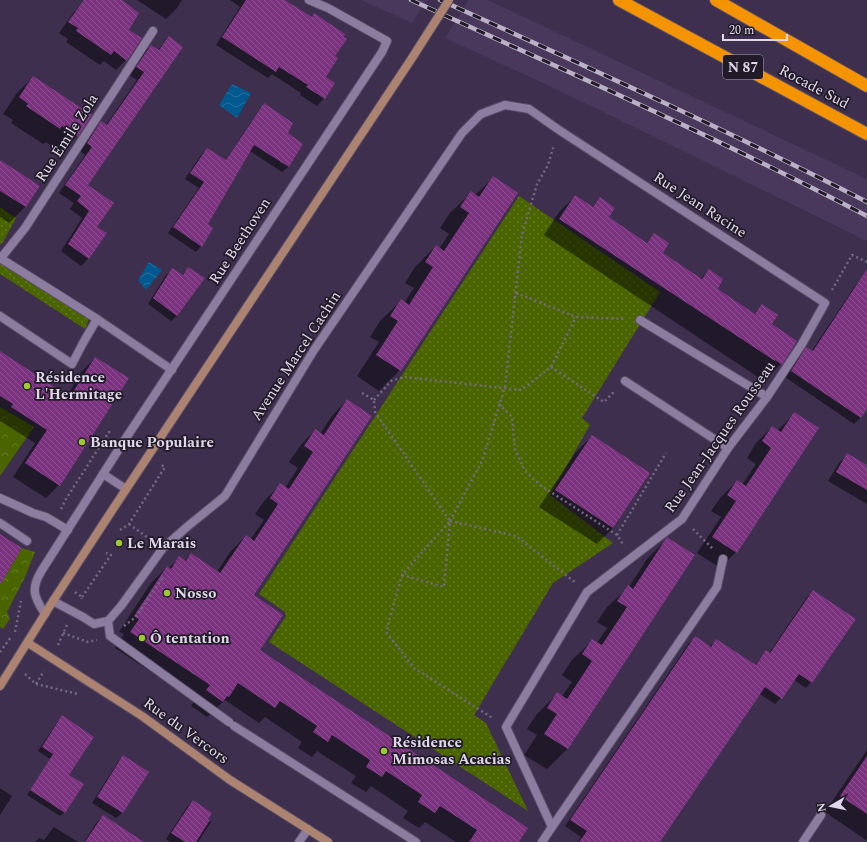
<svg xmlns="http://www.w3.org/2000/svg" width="867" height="842" font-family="Spectral,serif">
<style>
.built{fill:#49375c}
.grass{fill:url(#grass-dots)}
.park{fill:url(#park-crowns)}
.water{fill:url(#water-waves)}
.shadow{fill:#0007}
.building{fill:url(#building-back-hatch)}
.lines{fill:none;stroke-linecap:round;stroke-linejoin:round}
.lane-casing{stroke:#594d66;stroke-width:10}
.street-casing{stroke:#594d66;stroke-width:10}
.secondary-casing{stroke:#594d66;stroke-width:10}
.highway-casing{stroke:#594d66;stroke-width:14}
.path{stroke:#746882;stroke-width:2.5;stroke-dasharray:2 3;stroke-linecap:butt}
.lane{stroke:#8c7c9f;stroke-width:8}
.street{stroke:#8c7c9f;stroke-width:8}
.secondary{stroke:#ab8370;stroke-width:8}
.highway{stroke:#f49403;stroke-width:12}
.rail-casing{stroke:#bbb1c6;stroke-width:4.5}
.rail{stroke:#211b28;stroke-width:3;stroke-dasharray:9;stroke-linecap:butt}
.secondary-bridge-casing{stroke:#594d66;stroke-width:10;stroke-linecap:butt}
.secondary-bridge{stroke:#ab8370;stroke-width:8}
.poi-dot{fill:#9cca32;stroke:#211b28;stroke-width:1.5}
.labels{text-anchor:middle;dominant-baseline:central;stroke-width:3.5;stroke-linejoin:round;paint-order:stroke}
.shield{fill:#211b28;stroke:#a79fb0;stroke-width:1}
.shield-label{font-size:14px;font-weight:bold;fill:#e0d7ea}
.street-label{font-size:15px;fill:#e0d7ea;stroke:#211b28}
.poi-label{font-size:15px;font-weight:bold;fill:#e0d7ea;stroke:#211b28;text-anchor:start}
</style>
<defs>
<pattern id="grass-dots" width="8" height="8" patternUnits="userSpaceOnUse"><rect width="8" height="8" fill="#4a6500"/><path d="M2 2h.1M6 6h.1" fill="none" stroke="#647a25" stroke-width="1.8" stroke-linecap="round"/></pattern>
<pattern id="park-crowns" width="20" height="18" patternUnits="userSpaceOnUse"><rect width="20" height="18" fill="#4a6500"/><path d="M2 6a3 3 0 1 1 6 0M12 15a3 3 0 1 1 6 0" fill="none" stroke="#647a25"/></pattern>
<pattern id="water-waves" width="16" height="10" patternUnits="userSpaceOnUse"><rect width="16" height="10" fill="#02598f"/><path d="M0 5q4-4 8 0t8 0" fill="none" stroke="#27709f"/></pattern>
<pattern id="building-back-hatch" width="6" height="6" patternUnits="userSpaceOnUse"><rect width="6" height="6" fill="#7b337f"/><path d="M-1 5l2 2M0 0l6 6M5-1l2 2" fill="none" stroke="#8d5091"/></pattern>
</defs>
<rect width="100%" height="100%" fill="#3d2f4d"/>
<g class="built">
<polygon points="361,0 427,0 412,23"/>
<polygon points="469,0 488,0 867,179 867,241 558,90 445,38"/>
</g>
<g class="grass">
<polygon points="519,196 660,292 582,418 590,425 550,495 613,543 553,583 474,715 486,723 528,811 269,642 286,616 285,612 259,594"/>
<polygon points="0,207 16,218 3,242 0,245"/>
<polygon points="0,261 89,319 85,329 0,274"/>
</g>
<g class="park">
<polygon points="0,407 34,427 0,476"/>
<polygon points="22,548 35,552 25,577 7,612 10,619 3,629 0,627 0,585"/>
</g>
<g class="water">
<polygon points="232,84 251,93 237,118 219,105"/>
<polygon points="149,262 162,270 146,290 138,280"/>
</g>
<g class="shadow">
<polygon points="93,0 121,0 128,31 126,60 116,70 104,61 100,65 66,42 68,39 59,33 74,12 84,2"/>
<polygon points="137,0 182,0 177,8 166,19"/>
<polygon points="230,0 284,0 342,37 324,78 324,98 317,106 300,95 301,93 272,74 268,78 216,45 240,7"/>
<polygon points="169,37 87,186 96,227 89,258 81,266 61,251 82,218 70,209 74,203 59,193 85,155 80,151 94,130 101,122 106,125 137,80 129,75 143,53 151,46 158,50"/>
<polygon points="33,77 91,115 77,136 61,152 46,142 43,144 11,123 13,120 3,114 17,93"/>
<polygon points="264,105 286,133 302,144 288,167 282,172 250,151 206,224 201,246 196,252 168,233 199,188 185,179 201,155 207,149 225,161 259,110"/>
<polygon points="0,161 38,187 25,207 9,223 0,217"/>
<polygon points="493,178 400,370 379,391 357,376 379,342 370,337 380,321 401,301 404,303 414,288 405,283 415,267 436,246 439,249 449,234 440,228 450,213 471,193 475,195"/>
<polygon points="575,196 592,207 600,199 608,217 646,243 654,234 661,253 700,279 709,270 717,289 754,314 762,306 771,324 781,364 765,380 759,376 758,377 544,235 559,212"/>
<polygon points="188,268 177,316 171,321 148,304 166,275 172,270 182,275"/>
<polygon points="861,280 867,284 867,408 860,418 854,424 785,377 800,355 807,348 811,352 855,286"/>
<polygon points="0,352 67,396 82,371 95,358 59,485 46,498 13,477 35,443 0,421"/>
<polygon points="347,400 253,595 258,651 518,842 456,842 425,822 419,828 403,818 408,811 371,786 366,792 351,783 356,776 317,751 312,757 298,748 302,742 265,717 259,723 225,700 207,717 191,706 195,701 115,648 124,634 119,632 151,583 167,567 169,568 179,558 184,561 191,555 217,572 230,552 246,536 250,540 264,520 255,514 265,500 280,485 285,488 298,468 289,462 300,446 315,430 320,434 332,416"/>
<polygon points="794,414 817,429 736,552 720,568 697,553 721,517 711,511 721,497 737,481 742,485 756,464 747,458 756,443 772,427 777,431"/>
<polygon points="592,436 648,473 613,528 597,544 539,507 576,452"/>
<polygon points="847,455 867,466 867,504 828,481 839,463"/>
<polygon points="668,538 694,555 567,749 547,769 524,755 537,735 527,729 537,714 558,693 562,696 572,682 562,675 572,660 593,640 597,643 607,628 597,622 607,607 629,587 647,559"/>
<polygon points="813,591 811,682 806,688 794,680 781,698 775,704 760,694 659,842 578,842 581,837 565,826 689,643 695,637 709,647 716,640 754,666 766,652 769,653 807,597"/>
<polygon points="62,717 65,812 60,816 27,795 50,759 38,751 58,721"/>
<polygon points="867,750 867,839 866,840 825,812"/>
<polygon points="123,757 148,772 122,813 116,818 92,803 118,762"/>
<polygon points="0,788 12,796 0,815"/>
<polygon points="193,801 211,822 198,842 171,842 166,839 187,807"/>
<polygon points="103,816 133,842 84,842 97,822"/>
<polygon points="54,827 78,842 35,842 39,838 44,840"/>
</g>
<g class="building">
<polygon points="84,0 122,0 139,13 129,30 142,38 127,61 114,51 111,55 76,31 78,28 68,22"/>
<polygon points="246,0 285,0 312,17 314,13 345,34 344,37 347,39 335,56 338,58 326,77 335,83 325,99 306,87 308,85 279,67 276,72 222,37"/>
<polygon points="169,36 183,47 88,185 114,203 97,227 107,233 89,259 68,244 89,211 77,201 81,196 65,185 92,147 87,143 101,121 107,125 144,72 136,67 151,45 159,50"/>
<polygon points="33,76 92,115 78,137 62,126 60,129 26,106 28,104 19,97"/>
<polygon points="264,103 293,123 288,133 303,144 289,167 254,145 208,224 213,228 202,247 173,227 204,182 190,173 207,148 226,160"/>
<polygon points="0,160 40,186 26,207 0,191"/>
<polygon points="493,176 518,193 401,371 376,355 398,321 390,316 401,299 409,305 433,267 425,262 436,245 444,251 469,213 460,207 471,191 479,197"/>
<polygon points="575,195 593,207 600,197 615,208 609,217 647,243 654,233 669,243 663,253 702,279 709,269 723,279 718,289 755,314 762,304 778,315 772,324 797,341 782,365 775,360 775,361 559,219"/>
<polygon points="188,267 205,278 177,316 153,298 172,268 183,275"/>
<polygon points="867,269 867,409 861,418 791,371 806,347 813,351"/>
<polygon points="0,351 70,397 95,357 129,378 60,486 25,463 47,430 11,407 13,404 0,396"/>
<polygon points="347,399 372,416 254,595 283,615 260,650 528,828 519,842 469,842 477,830 440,806 435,813 418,802 422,795 386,771 382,777 366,767 370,760 332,735 328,742 313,732 317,726 280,701 275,708 238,683 229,697 227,696 223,702 206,690 210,685 130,632 139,619 134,616 167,566 171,569 179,556 186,561 191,553 220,573 246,535 254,541 278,504 270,498 280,483 289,489 313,452 304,446 310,437 315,429 324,435"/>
<polygon points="794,412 819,428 737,553 712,537 736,501 727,495 737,480 746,486 771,448 762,441 772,426 781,432"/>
<polygon points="592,435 650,473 613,528 555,490"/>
<polygon points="847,453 867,465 867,490 836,472"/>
<polygon points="0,534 22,548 0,585"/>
<polygon points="667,537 695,555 568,749 544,734 557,714 547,708 557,692 567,699 592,661 582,654 592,639 602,645 627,607 617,601 628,585 633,589"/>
<polygon points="813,590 856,619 812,683 799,674 782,699 765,687 660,842 579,842 587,831 570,820 695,636 711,647 716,639 756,665 766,650 770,653"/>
<polygon points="62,715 94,737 69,775 84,784 65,813 30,790 53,754 42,747"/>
<polygon points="123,755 149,772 123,813 97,797"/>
<polygon points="867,756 867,814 840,796"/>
<polygon points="193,800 212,813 208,819 210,820 196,842 185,842 171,833"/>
<polygon points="103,815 144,842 85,842"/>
</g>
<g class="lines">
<g class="lane-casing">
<g id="lane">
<polyline points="1,258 25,228 153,31"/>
<polyline points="640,320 767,397"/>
<polyline points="625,381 728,448"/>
<polyline points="234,726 416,842"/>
<polyline points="552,827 717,587 723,559"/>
<polyline points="803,842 821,815"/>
</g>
</g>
<g class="street-casing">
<g id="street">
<polyline points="0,258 97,319 172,370"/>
<polyline points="0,316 72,364 83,343 97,319"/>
<polyline points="103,474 126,489"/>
<polyline points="0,498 33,513 46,517 68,530"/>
<polyline points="0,523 27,541"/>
<polyline points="53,601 83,617 94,624 108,621 121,606 163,548 188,526 225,496 314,350 462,133 481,114 505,105 529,109 559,130 825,303 802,344 767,397 728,448 682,519 587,592 506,727 552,827 542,842"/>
<path d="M45,614C34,597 30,589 42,570L124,441L382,52L387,41L328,8L309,0"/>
<polyline points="108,621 110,636 229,722"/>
<polyline points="299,842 308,829"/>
</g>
</g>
<g class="secondary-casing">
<g id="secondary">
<polyline points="28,643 142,716 230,780 328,842"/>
<polyline points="0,686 53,601 111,512 412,58"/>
</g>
</g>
<g class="highway-casing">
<g id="highway">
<polyline points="619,0 867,134"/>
<polyline points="716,0 867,86"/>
</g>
</g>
<g class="path">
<polyline points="832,290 852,255 867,262"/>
<polyline points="516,293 576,317 626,319"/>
<polyline points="551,367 604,402 615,391"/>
<polyline points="362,393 374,400 375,412 450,521 402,575 386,632 414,668 494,719"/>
<polyline points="374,400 391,381 404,377 521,390 551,367 576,317"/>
<polyline points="499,404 512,417 515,449 525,471 540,485 617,535 624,546"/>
<polyline points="61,509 66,499 109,432 111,434"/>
<polyline points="450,521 516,536 576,583"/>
<polyline points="129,524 151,540"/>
<polyline points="693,529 713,549"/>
<polyline points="120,530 129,524 165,467 159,464"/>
<polyline points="617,535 666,453"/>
<polyline points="402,575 444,587 450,521 482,461 505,387 522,235 537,184 548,165 554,145"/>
<polyline points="75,592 82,597 81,599"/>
<polyline points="82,597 111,555 106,553"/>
<polyline points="124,626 136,617 163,577"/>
<polyline points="15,632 21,601"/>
<polyline points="63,633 88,642 97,640"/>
<polyline points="58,645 67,625"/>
<polyline points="0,652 11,637"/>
<polyline points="25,674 36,684 44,671"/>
<polyline points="36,684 78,694"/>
</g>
<use href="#lane" class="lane"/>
<use href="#street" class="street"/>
<use href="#secondary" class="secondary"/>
<use href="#highway" class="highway"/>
<g class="rail-casing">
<g id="rail">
<path d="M411,0C564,70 718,138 867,216"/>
<path d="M440,0C583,65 727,130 867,202"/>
</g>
</g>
<use href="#rail" class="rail"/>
<g class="secondary-bridge-casing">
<polyline id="secondary-bridge" points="412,58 449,0"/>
</g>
<use href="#secondary-bridge" class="secondary-bridge"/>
</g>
<g class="poi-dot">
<circle cx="27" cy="386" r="4"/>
<circle cx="82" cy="442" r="4"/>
<circle cx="119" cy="543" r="4"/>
<circle cx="167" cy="593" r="4"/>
<circle cx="142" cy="638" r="4"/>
<circle cx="384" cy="751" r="4"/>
</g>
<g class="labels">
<rect class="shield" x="723" y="55" width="40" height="24" rx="3"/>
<g class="shield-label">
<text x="743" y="67">N 87</text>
</g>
<g class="street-label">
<text transform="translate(814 87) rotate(28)">Rocade Sud</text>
<text transform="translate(67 138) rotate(-57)">Rue Émile Zola</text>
<text transform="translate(700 205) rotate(33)">Rue Jean Racine</text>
<text transform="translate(240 241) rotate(-57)">Rue Beethoven</text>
<text transform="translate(296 356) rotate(-57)">Avenue Marcel Cachin</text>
<text transform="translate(720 437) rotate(-55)">Rue Jean-Jacques Rousseau</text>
<text transform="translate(186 731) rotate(36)">Rue du Vercors</text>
</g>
<g class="poi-label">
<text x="35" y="377">Résidence<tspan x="35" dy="17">L'Hermitage</tspan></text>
<text x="90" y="442">Banque Populaire</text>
<text x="127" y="543">Le Marais</text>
<text x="175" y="593">Nosso</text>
<text x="150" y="638">Ô tentation</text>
<text x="392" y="742">Résidence<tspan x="392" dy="17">Mimosas Acacias</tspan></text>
</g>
</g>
<g transform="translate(831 806) rotate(261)" stroke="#211b28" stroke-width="3" paint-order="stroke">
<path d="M0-3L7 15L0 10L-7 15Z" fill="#e0d7ea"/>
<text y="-6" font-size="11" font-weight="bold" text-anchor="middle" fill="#e0d7ea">N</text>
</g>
<path d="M723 34v6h64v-6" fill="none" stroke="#e0d7ea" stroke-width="2"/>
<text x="729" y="34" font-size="12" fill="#e0d7ea" stroke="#211b28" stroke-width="3" paint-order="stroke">20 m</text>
</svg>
